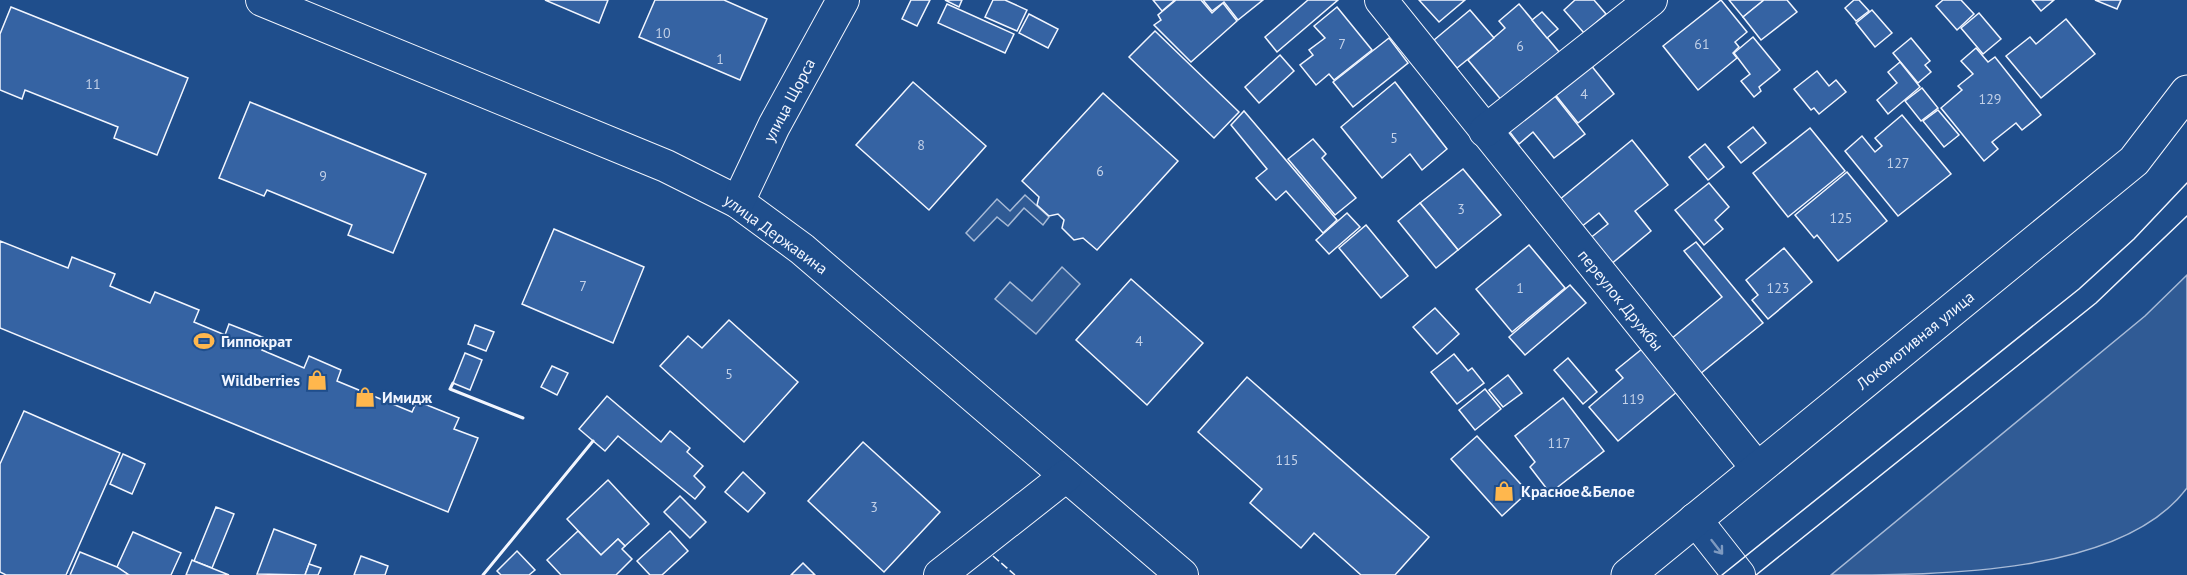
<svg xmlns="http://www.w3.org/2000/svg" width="2187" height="575" font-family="'PT Sans',sans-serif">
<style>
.green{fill:#305b95;stroke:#a8bbd7;stroke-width:1.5}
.building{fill:#3563a3;stroke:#f2f6ff;stroke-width:1.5}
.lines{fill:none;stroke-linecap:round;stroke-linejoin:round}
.street-casing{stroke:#f2f6ff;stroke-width:34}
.primary-casing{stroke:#f2f6ff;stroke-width:35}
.street{stroke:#1f4e8c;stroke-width:32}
.primary{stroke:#1f4e8c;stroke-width:33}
.tram{stroke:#f2f6ff;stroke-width:1.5}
.fence{stroke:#f2f6ff;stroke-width:1.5;stroke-dasharray:8 3;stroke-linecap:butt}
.wall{stroke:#f2f6ff;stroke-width:3}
.oneway{stroke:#7e9ac0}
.labels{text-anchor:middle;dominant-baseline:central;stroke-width:4.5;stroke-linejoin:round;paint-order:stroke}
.number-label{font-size:14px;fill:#c3d1e8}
.street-label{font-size:16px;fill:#f2f6ff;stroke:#1f4e8c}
.poi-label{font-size:16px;font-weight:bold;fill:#f2f6ff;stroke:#1f4e8c;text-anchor:start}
</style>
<rect width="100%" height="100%" fill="#1f4e8c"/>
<g class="green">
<polygon points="1025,195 1049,217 1043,225 1024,208 1008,226 997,217 974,241 966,233 997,199 1010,211"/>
<polygon points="1062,267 1080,284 1036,334 995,299 1010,282 1032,301"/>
<path d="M2187,275V488C2122,575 1940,575 1831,575L2145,316Z"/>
</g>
<g class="building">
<polygon points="545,0 608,0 599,23"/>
<polygon points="655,0 724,0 767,19 740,80 639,37"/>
<polygon points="911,0 930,0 917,26 902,19"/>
<polygon points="945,0 962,0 959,7"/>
<polygon points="993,0 1005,0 1027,10 1017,31 985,17"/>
<polygon points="1153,0 1175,0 1162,11"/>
<polygon points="1176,0 1201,0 1212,13 1223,3 1237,21 1191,62 1154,25 1161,20 1158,15"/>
<polygon points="1203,0 1263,0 1238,20 1224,2 1212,11"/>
<polygon points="1308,0 1338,0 1277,52 1265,37"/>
<polygon points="1419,0 1465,0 1439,22"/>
<polygon points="1575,0 1594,0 1606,14 1584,33 1564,10"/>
<polygon points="1721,0 1747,32 1735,42 1739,47 1733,53 1737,58 1698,90 1663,46"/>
<polygon points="1729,0 1764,0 1743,17"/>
<polygon points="1764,0 1787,0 1797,12 1761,40 1743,17"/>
<polygon points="1854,0 1859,0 1869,11 1856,21 1845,8"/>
<polygon points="1943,0 1961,0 1974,14 1957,30 1936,6"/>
<polygon points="2032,0 2054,0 2041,11"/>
<polygon points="2095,0 2121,0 2117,9"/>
<polygon points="947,4 1014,34 1005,53 938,23"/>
<polygon points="1519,4 1560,53 1503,102 1468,60 1505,28 1499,21"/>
<polygon points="11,7 188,78 157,155 114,138 118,127 25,90 22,99 0,90 0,34"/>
<polygon points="1337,7 1372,50 1334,80 1329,74 1316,85 1300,65 1313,55 1309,50 1325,38 1314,26"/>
<polygon points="1470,10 1494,38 1457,68 1434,40"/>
<polygon points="1872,10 1892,33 1875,47 1856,23"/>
<polygon points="1542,12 1558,29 1547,38 1532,20"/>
<polygon points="1979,13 2001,39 1983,54 1961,28"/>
<polygon points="1029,14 1058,29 1048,48 1019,33"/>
<polygon points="2066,19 2095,54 2041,98 2006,56 2030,37 2036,44"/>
<polygon points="1155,31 1239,112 1214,138 1129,57"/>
<polygon points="1753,37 1780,70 1759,87 1761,91 1754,97 1741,81 1750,74 1734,53"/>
<polygon points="1389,38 1408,63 1353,107 1333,82"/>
<polygon points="1911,38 1930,61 1925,65 1931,72 1918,83 1893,53"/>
<polygon points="1976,48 1988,62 1995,57 2041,115 2022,130 2016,123 1992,142 1998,149 1984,161 1941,108 1962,90 1958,86 1973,74 1961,61"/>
<polygon points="1280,55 1294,71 1259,103 1245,87"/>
<polygon points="1900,62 1920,87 1888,114 1877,100 1897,83 1888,72"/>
<polygon points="1590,64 1614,94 1578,123 1554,93"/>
<polygon points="1817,71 1829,86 1836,80 1846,92 1819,114 1814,108 1811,110 1794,89"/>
<polygon points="913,82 986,146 929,210 856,145"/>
<polygon points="1395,82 1447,149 1422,170 1410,154 1382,178 1341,127"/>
<polygon points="1922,88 1938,108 1921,121 1905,101"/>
<polygon points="1551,91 1585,134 1554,158 1533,132 1519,144 1509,131"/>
<polygon points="1103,93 1178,161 1097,250 1083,238 1074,240 1062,228 1064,220 1058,214 1049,216 1037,205 1039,197 1022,181"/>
<polygon points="250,102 426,174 393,253 348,235 352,225 267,190 264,196 219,178"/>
<polygon points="1938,110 1959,135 1944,147 1923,121"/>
<polygon points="1244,111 1337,220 1323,233 1286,191 1276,200 1256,178 1267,169 1231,125"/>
<polygon points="1902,115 1951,174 1898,216 1845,151 1862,136 1875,152 1882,146 1875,138"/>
<polygon points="1753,127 1766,143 1741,163 1728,147"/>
<polygon points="1810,128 1845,171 1788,217 1753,173"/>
<polygon points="1313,139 1326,154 1322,158 1356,198 1335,215 1288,159"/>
<polygon points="1632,140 1668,185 1635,211 1651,231 1610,265 1589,239 1608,224 1599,213 1581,227 1559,200"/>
<polygon points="1705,144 1724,167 1708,180 1689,157"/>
<polygon points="1463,169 1501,215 1458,250 1420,203"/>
<polygon points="1847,172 1887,221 1838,261 1817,235 1814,238 1795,215"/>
<polygon points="1709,183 1729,207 1715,220 1723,229 1704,245 1675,210"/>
<polygon points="1420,203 1458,250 1436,268 1398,221"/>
<polygon points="1347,213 1360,227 1329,254 1316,240"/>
<polygon points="1366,225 1408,276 1381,298 1339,248"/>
<polygon points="554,229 644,267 613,343 522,304"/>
<polygon points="0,241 68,268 72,257 115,274 110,286 150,303 155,292 199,310 194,322 225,335 229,324 267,339 262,350 304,368 309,356 341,370 337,381 412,412 417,401 459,418 454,429 478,438 448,512 0,328"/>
<polygon points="1696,242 1763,323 1700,374 1671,339 1722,297 1684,251"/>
<polygon points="1529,245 1565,288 1512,332 1476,289"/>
<polygon points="1784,248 1812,282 1768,319 1752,300 1758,295 1746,280"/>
<polygon points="1131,279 1203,343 1147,405 1076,340"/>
<polygon points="1570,285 1586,303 1525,355 1509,337"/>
<polygon points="1435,308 1459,334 1437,354 1413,327"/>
<polygon points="729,320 798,382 744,442 660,366 688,336 702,348"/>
<polygon points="475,325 494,332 486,351 468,344"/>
<polygon points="1642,349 1678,391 1618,441 1589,407 1623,378 1616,370"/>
<polygon points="465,353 482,360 470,390 453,383"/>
<polygon points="1454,354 1468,371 1472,368 1484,383 1457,404 1431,372"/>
<polygon points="1568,358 1597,392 1583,404 1554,370"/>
<polygon points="552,366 568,373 557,395 541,387"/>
<polygon points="1508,375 1522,393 1503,407 1489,390"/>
<polygon points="1247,377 1429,537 1395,575 1361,575 1314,533 1301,548 1250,503 1262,489 1198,432"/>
<polygon points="1485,389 1501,409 1475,430 1459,410"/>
<polygon points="607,396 661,442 670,431 690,448 687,452 703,466 694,476 705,487 695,499 618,436 605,451 579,429"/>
<polygon points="1563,398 1604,451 1550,493 1530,467 1535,462 1515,436"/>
<polygon points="24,411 120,453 66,575 6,575 0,572 0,464"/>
<polygon points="1477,436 1528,492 1502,516 1451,459"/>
<polygon points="863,442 940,512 884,572 808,501"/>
<polygon points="123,454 145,464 132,494 110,484"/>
<polygon points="743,472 765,493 748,512 725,492"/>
<polygon points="608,480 649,524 625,546 618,539 601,555 567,519"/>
<polygon points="680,496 706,522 690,538 664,512"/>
<polygon points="216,507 234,514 212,568 194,561"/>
<polygon points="274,529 316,545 305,575 257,574"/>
<polygon points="578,531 601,555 618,539 625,546 622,549 632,559 616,575 561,575 547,560"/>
<polygon points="670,531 688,551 662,575 650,575 637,561"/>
<polygon points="133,532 181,553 171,575 129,575 117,567"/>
<polygon points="517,551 535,570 529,575 501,575 497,571"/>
<polygon points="80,552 117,567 129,575 70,575"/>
<polygon points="361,556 388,566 385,575 354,575"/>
<polygon points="192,560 194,561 229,575 186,575"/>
<polygon points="803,563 815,575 791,575"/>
<polygon points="309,564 321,568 318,575 305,575"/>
</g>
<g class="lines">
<g class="street-casing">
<g id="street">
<polyline points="262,0 666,166 738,202 802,249 1182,575"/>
<polyline points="1381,0 1757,468"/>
<polyline points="1485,131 1651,0"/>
<polyline points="738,202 774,126 843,0"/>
<polyline points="1695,519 1739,575"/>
<polyline points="940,575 1066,476"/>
</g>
</g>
<g class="primary-casing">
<polyline id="primary" points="1628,575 2134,161 2187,92"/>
</g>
<use href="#street" class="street"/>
<use href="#primary" class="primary"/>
<g class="tram">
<polyline points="1722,575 2079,289 2134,239 2187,183"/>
<polyline points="1756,575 2096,303 2187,216"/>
</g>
<polyline class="fence" points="993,556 1015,575"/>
<g class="wall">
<polyline points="453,383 450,389 523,418"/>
<polyline points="483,575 593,441"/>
</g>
</g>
<defs><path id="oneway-shaft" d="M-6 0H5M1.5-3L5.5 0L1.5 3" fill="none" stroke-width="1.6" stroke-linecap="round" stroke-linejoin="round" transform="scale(1.5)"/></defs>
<use class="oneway" href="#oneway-shaft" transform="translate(1717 547) rotate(52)"/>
<defs>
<g id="stadium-bare" transform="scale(1.62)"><path d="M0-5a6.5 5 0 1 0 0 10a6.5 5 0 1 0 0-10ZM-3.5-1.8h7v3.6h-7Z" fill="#ffb74d" stroke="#1f4e8c" stroke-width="2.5" paint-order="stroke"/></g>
<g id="shop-bare" transform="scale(1.62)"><path d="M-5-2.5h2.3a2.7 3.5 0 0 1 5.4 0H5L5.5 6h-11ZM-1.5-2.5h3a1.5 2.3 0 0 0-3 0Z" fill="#ffb74d" stroke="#1f4e8c" stroke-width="2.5" paint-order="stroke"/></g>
</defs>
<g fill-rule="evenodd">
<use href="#stadium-bare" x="204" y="341"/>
<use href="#shop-bare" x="317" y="380"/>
<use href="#shop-bare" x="365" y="397"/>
<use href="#shop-bare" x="1504" y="491"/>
</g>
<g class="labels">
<g class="number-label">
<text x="663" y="33">10</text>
<text x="1342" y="44">7</text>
<text x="1702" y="44">61</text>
<text x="1520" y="46">6</text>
<text x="720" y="59">1</text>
<text x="93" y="84">11</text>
<text x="1584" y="94">4</text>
<text x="1990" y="99">129</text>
<text x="1394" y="138">5</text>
<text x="921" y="145">8</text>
<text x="1898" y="163">127</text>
<text x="1100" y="171">6</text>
<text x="323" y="176">9</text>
<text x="1461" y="209">3</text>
<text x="1841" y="218">125</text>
<text x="583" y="286">7</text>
<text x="1520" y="288">1</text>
<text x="1778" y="288">123</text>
<text x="1139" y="341">4</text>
<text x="729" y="374">5</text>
<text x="1633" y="399">119</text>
<text x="1559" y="443">117</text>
<text x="1287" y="460">115</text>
<text x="874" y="507">3</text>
</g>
<g class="street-label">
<text transform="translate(789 100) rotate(-62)">улица Щорса</text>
<text transform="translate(776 234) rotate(36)">улица Державина</text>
<text transform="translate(1621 300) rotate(51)">переулок Дружбы</text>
<text transform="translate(1915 340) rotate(-39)">Локомотивная улица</text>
</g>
<g class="poi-label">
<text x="221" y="341">Гиппократ</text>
<text x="300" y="380" text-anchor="end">Wildberries</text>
<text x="382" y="397">Имидж</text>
<text x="1521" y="491">Красное&amp;Белое</text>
</g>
</g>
</svg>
